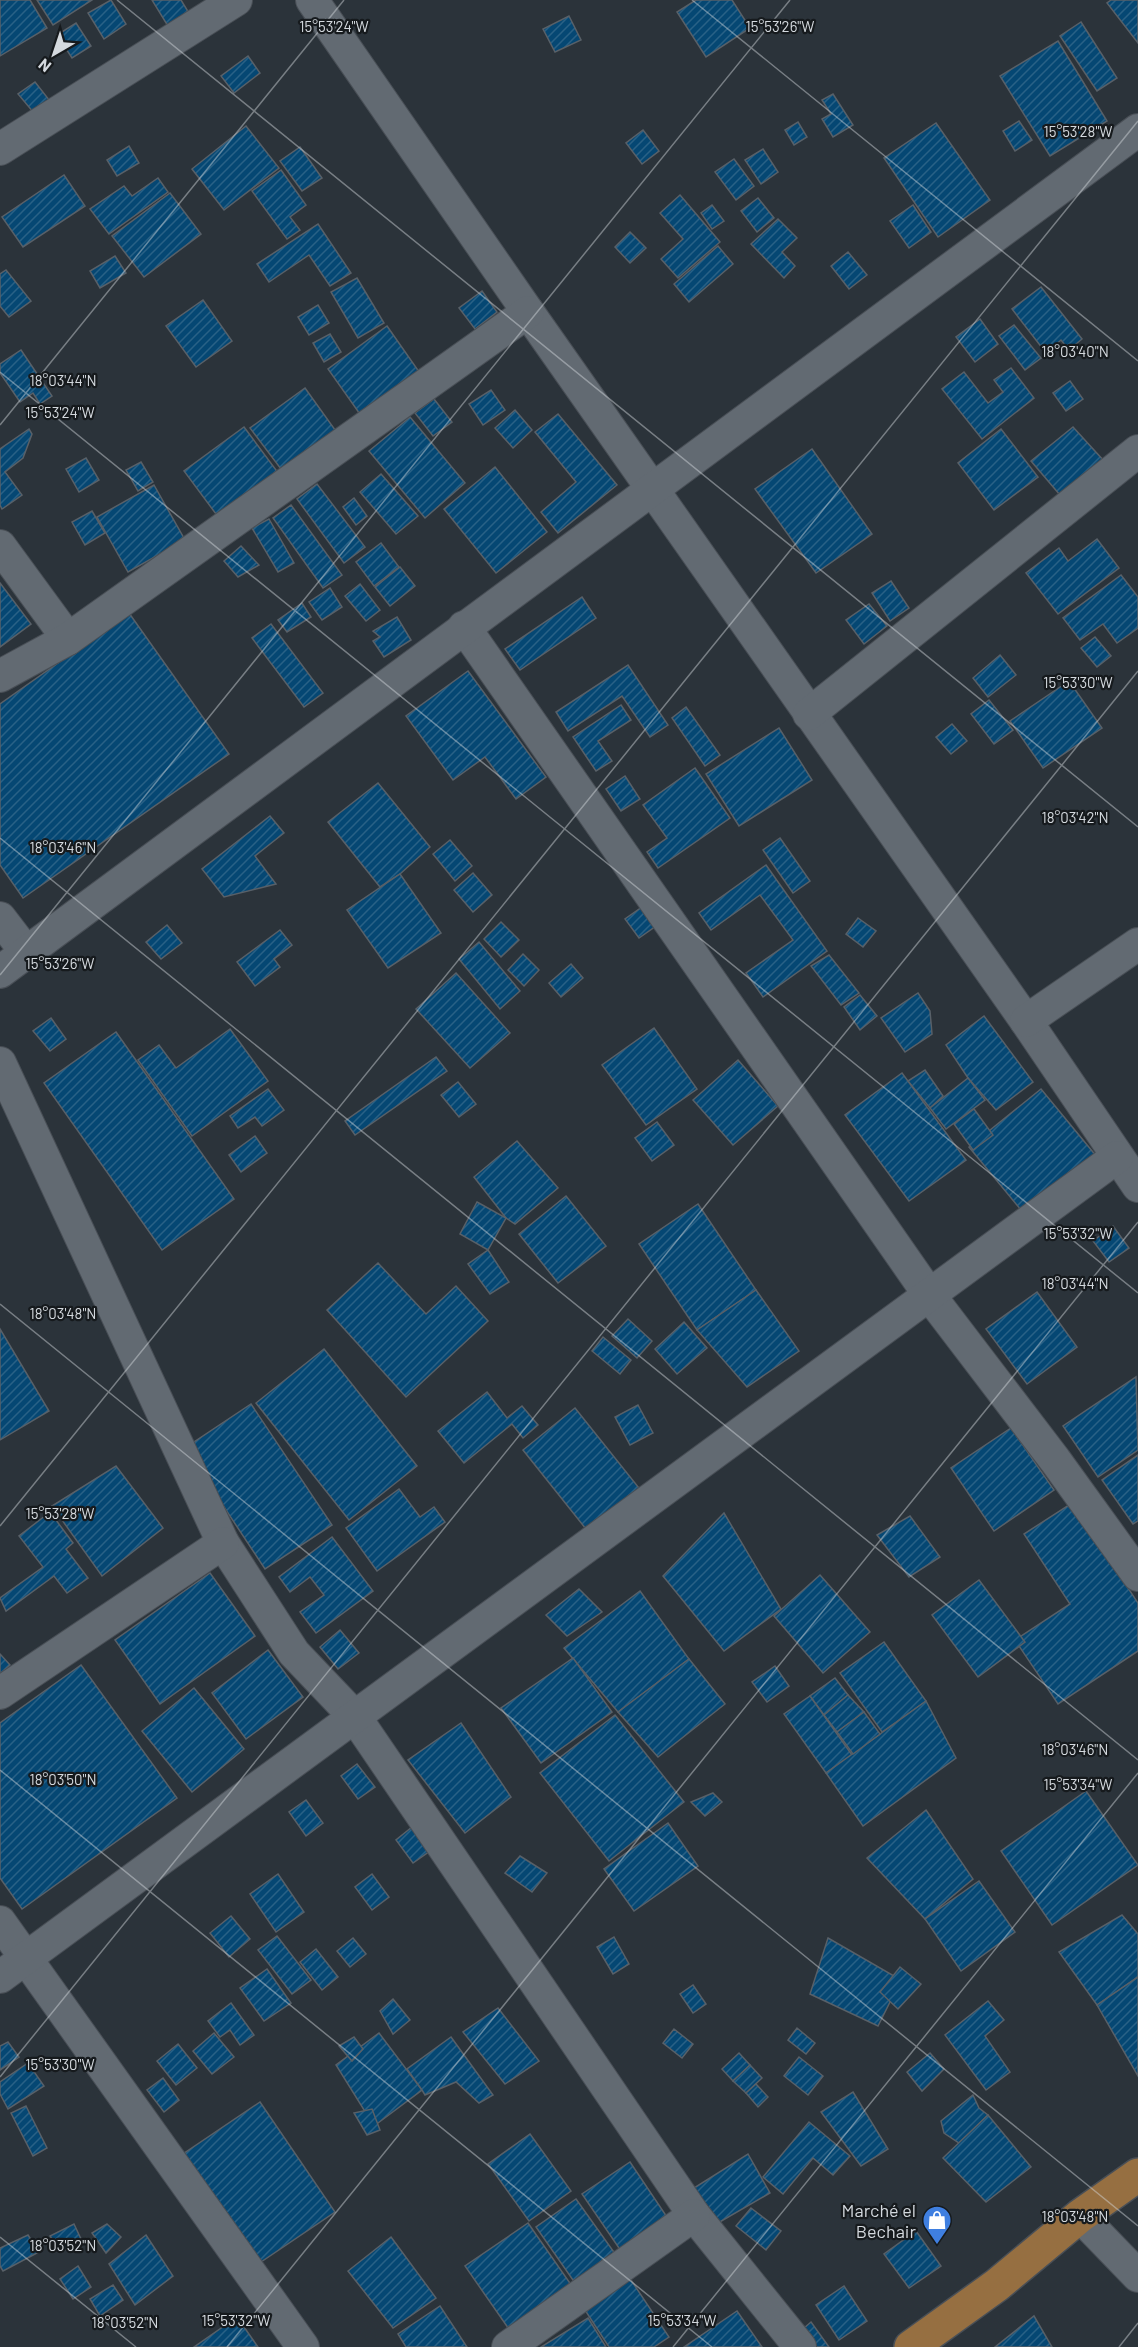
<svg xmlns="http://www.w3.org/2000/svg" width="1138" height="2347" font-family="Barlow,sans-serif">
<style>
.building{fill:url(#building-hatch);stroke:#586068;stroke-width:1.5}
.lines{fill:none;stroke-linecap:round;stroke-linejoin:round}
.minor-casing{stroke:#494f56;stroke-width:34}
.primary-casing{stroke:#494f56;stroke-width:36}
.minor{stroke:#626a72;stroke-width:32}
.primary{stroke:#966f41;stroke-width:33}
.ticks{fill:none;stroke:#d4d9de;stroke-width:1.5;stroke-opacity:0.45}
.labels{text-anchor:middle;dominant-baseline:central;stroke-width:4.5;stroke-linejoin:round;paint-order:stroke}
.poi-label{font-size:18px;fill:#d4d9de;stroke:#161a1d;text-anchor:end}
.ticks-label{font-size:15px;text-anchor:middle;fill:#d4d9de;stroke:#161a1d;stroke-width:4.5;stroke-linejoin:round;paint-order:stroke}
</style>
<defs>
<pattern id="building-hatch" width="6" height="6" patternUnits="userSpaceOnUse" patternTransform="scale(1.5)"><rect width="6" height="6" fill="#054773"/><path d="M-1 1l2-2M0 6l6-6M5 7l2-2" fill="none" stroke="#296186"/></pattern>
</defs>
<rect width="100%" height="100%" fill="#2b333a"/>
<g class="building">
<polygon points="0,0 30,0 47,28 0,56"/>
<polygon points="37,0 92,0 53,25"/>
<polygon points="111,0 126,24 104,39 88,13"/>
<polygon points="152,0 181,0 192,18 171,31"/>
<polygon points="696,0 732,0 750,28 706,57 677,12"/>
<polygon points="1111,0 1138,0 1138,43 1107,3"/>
<polygon points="569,16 581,40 555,52 543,29"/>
<polygon points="1081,22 1117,78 1097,91 1060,36"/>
<polygon points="76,23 91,46 72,58 57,35"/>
<polygon points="1058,41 1107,121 1050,156 1000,76"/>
<polygon points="248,56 260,73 234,93 221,76"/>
<polygon points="35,82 50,101 34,113 18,94"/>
<polygon points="833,94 853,125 833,137 822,119 831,114 822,100"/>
<polygon points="1019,121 1032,140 1015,151 1003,131"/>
<polygon points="798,122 807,137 794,145 785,130"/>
<polygon points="936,123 990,200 938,237 884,158"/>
<polygon points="246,126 279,168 224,210 192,169"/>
<polygon points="643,130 659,151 642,164 626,143"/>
<polygon points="129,146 139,163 117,176 107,160"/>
<polygon points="300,147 322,178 302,191 280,161"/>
<polygon points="763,149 778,172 761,184 745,160"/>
<polygon points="734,159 754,186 736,200 715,172"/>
<polygon points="281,170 306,205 290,217 300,230 287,239 252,191"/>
<polygon points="64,175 85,206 23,247 2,217"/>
<polygon points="158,178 168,192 109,234 90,209 124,186 132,196"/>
<polygon points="170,193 201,234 144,277 112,236"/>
<polygon points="680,195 720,242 678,278 661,259 683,239 660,213"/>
<polygon points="758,198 774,218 757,232 741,211"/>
<polygon points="712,205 724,221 712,229 701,213"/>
<polygon points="913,205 931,232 909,248 890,221"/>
<polygon points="778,219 797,238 782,252 795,266 784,278 751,244"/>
<polygon points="318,224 351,273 330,286 309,255 269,282 257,264"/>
<polygon points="630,232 646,248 630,263 615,247"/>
<polygon points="718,246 733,264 689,302 674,284"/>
<polygon points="848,252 867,275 849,289 831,266"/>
<polygon points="115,256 126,273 100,288 90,271"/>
<polygon points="6,270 31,301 9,317 0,306 0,274"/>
<polygon points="357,278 384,323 358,338 331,292"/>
<polygon points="1041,287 1082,339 1069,350 1061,340 1046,353 1012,309"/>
<polygon points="482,291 497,312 475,329 459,308"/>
<polygon points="203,300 232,341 196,367 166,326"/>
<polygon points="318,305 329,323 309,335 298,317"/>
<polygon points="980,319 998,344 975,362 956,337"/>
<polygon points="1014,325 1041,358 1025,370 999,336"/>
<polygon points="387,326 422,376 362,417 328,369"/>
<polygon points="330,334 341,352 324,362 313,343"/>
<polygon points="21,350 52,396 40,404 33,393 20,402 0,373 0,364"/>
<polygon points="1011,368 1034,398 982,439 942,389 964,372 988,403 1003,392 994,380"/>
<polygon points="1070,381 1083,399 1066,411 1053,393"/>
<polygon points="305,388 338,434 284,473 250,428"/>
<polygon points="491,390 505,410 483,425 469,404"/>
<polygon points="434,399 452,422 433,436 415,413"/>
<polygon points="515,410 532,430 513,448 495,428"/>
<polygon points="558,414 617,485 558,533 541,512 576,482 535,432"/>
<polygon points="410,417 465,483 425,518 369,451"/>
<polygon points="244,427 282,478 222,522 184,471"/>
<polygon points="1073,427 1104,461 1060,495 1031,461"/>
<polygon points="29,429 32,434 23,458 5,472 22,495 2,509 0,505 0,449"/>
<polygon points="1001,429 1038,477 994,510 958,463"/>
<polygon points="812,449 872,534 816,573 755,489"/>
<polygon points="86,458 99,480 79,492 66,469"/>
<polygon points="141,462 153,482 138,491 126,470"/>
<polygon points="495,467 547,532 496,573 444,509"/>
<polygon points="381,474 418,516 396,534 360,492"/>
<polygon points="317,484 365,547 344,563 297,499"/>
<polygon points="154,485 185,540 128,572 97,517"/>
<polygon points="354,498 367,516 356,525 343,507"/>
<polygon points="291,505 342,575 323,588 273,518"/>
<polygon points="92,511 105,533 85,545 72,522"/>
<polygon points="269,519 294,563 278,572 252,528"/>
<polygon points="1097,539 1119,568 1058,614 1026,573 1059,548 1068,561"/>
<polygon points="381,543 399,567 374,586 356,562"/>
<polygon points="241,546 259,565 238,577 224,561"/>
<polygon points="400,567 415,586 390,606 375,587"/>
<polygon points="1121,575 1138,597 1138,628 1117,643 1103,624 1080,640 1063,618"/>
<polygon points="891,581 909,608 890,621 872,593"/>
<polygon points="0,583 31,624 0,647"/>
<polygon points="360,584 380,610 366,621 345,596"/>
<polygon points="330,588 342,607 322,620 309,602"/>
<polygon points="582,597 596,618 520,670 505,649"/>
<polygon points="302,603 311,617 287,632 278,620"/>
<polygon points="869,604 887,626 864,644 846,620"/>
<polygon points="129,613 229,754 23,898 0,865 0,704"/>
<polygon points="397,617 411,640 384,657 373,641 380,637 373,631"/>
<polygon points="271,624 323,693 304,707 252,638"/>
<polygon points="1095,637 1111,656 1097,667 1081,648"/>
<polygon points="1000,655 1016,675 988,697 973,678"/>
<polygon points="628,665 668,725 650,737 622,696 568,731 556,712"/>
<polygon points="468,671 546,777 516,799 485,757 453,780 406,716"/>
<polygon points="1069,681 1102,728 1043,768 1010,721"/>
<polygon points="989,700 1013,730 994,744 971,714"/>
<polygon points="621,705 631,720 598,741 612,761 596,771 573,737"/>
<polygon points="686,707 720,755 705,766 672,718"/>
<polygon points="952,724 967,741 951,754 936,737"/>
<polygon points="779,728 812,780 739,826 706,774"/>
<polygon points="695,768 730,818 658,868 647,852 667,838 643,805"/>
<polygon points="625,776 640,799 621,811 606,789"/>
<polygon points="378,783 430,847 400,874 380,887 328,822"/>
<polygon points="270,816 284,833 255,856 276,884 224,897 202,869"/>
<polygon points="780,838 810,881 793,893 763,850"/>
<polygon points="450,840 472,866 455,881 433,854"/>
<polygon points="766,865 827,951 763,997 746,973 793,940 760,895 711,930 699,913"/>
<polygon points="473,873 492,895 473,912 454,890"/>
<polygon points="400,874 441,933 388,968 347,910"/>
<polygon points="642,907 656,926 639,938 625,919"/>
<polygon points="858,918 876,931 863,947 846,934"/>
<polygon points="501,922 519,940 501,957 484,939"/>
<polygon points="167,925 182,943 161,959 146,942"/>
<polygon points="280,930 292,945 274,959 280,967 255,986 237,962"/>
<polygon points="479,942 520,991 500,1009 459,959"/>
<polygon points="523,954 539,970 524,986 508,970"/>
<polygon points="829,955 859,993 841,1005 811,966"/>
<polygon points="571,964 583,978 561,997 549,983"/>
<polygon points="456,973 510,1033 470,1068 416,1009"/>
<polygon points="918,993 930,1011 932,1034 905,1052 881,1018"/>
<polygon points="860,995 877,1016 860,1030 844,1007"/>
<polygon points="984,1016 1033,1082 996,1110 968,1078 946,1045"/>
<polygon points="51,1018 66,1039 50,1051 33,1031"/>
<polygon points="654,1028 697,1089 646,1125 602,1065"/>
<polygon points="230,1029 268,1081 192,1136 138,1060 159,1045 176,1068"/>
<polygon points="116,1032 234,1199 162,1250 44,1083"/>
<polygon points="436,1057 447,1071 355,1135 345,1121"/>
<polygon points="738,1060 778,1106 733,1145 693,1100"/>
<polygon points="925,1070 943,1096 930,1108 908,1081"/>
<polygon points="902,1073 966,1160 909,1201 845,1115"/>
<polygon points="968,1078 985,1100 946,1129 930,1108"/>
<polygon points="458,1082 476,1104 459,1117 441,1095"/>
<polygon points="268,1089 284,1110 262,1126 255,1117 238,1128 230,1116"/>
<polygon points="1041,1089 1097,1157 1026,1216 969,1147"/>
<polygon points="974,1109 993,1135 973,1150 954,1124"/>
<polygon points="657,1122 674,1145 652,1161 635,1138"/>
<polygon points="255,1136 267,1153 241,1172 229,1155"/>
<polygon points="517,1141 558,1188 515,1224 506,1218 474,1177"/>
<polygon points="566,1196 606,1246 558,1283 519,1234"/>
<polygon points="477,1202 506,1218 488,1250 460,1234"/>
<polygon points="698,1204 756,1290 697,1330 639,1244"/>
<polygon points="1113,1226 1129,1248 1109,1262 1093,1241"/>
<polygon points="488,1250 509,1282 490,1294 468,1264"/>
<polygon points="378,1263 426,1314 456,1286 488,1321 406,1397 327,1310"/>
<polygon points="756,1290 799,1351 747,1387 697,1330"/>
<polygon points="1037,1292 1077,1347 1027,1384 986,1329"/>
<polygon points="628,1319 652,1341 637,1358 612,1336"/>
<polygon points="684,1322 707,1348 677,1374 655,1349"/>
<polygon points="0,1329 49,1411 0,1440"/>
<polygon points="603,1337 631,1360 620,1374 592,1351"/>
<polygon points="324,1349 417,1466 349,1520 256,1403"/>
<polygon points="1136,1377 1138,1450 1098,1477 1063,1426"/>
<polygon points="487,1392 507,1418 522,1406 538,1425 523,1438 512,1424 464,1463 438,1431"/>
<polygon points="251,1404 332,1525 265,1569 185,1448"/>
<polygon points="638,1405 653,1433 630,1445 615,1417"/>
<polygon points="575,1408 643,1493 590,1534 523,1450"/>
<polygon points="1011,1428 1054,1490 994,1531 951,1468"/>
<polygon points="1138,1455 1138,1521 1133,1524 1102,1480"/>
<polygon points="116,1466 163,1528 102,1576 52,1506"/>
<polygon points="399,1489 420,1517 434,1507 445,1522 377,1571 346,1528"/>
<polygon points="1072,1503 1138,1603 1138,1651 1058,1704 1015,1640 1070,1604 1024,1534"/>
<polygon points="50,1512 73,1543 66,1549 88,1578 67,1593 54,1576 6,1611 0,1598 43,1567 19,1536"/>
<polygon points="724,1513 781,1609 724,1651 663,1576"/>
<polygon points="910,1516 940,1557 909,1577 877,1535"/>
<polygon points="332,1537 373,1591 316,1633 300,1612 324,1595 310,1577 290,1592 279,1577"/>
<polygon points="210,1573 255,1636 160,1704 115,1640"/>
<polygon points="820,1575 870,1632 823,1673 774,1616"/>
<polygon points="979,1580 1025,1642 978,1677 932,1615"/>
<polygon points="579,1589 602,1612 567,1636 546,1615"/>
<polygon points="640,1591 689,1659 618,1712 564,1648"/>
<polygon points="340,1630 359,1653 338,1669 320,1647"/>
<polygon points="884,1642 926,1701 882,1732 840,1673"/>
<polygon points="268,1650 303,1697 246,1739 212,1693"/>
<polygon points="0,1654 10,1665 0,1674"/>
<polygon points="573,1658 612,1712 541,1763 501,1708"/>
<polygon points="689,1659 725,1704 658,1757 618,1712"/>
<polygon points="81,1665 177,1798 22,1909 0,1878 0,1723"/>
<polygon points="775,1666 789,1686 767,1702 752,1682"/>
<polygon points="835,1678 848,1695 824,1715 810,1696"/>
<polygon points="194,1688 244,1749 192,1792 142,1731"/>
<polygon points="848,1695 864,1712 837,1732 824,1715"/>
<polygon points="810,1696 852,1755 826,1773 784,1714"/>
<polygon points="926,1701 956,1758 863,1826 826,1773"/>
<polygon points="864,1712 880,1734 853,1754 837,1732"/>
<polygon points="615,1715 684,1802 609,1861 540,1773"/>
<polygon points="461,1723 511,1797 465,1833 408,1760"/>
<polygon points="357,1764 375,1787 358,1799 341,1776"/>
<polygon points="1086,1791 1138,1865 1052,1925 1001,1851"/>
<polygon points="713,1793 722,1802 705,1816 691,1802"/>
<polygon points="306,1800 323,1823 306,1836 289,1812"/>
<polygon points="926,1810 973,1879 925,1919 867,1858"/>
<polygon points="668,1823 698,1866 634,1911 604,1869"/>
<polygon points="412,1827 430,1851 413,1863 396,1840"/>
<polygon points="520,1856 547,1873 532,1892 505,1873"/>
<polygon points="278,1874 304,1912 276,1932 250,1894"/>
<polygon points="372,1874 389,1897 372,1910 355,1887"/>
<polygon points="979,1881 1015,1932 961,1971 925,1919"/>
<polygon points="1122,1915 1138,1934 1138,1977 1097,2005 1059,1952"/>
<polygon points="231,1916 250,1939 229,1957 210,1933"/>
<polygon points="277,1936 311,1980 292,1994 258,1950"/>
<polygon points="614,1937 629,1964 613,1974 597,1947"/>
<polygon points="353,1938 366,1954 350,1967 337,1951"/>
<polygon points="828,1938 901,1980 878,2026 810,1994"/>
<polygon points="316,1949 338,1977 322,1990 300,1962"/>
<polygon points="900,1967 921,1984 898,2009 880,1992"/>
<polygon points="267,1969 291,2003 264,2021 240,1988"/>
<polygon points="1138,1977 1138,2076 1097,2005"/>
<polygon points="693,1985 706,2004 693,2013 680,1994"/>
<polygon points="393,1999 410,2020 393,2034 380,2011"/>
<polygon points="988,2001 1004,2020 985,2036 1010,2072 986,2090 945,2035"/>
<polygon points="231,2003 254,2035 240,2045 230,2030 220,2037 208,2021"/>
<polygon points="498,2008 539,2061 505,2084 463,2032"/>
<polygon points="797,2028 815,2043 806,2054 788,2040"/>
<polygon points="674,2029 693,2044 682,2058 663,2043"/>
<polygon points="214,2033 234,2057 212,2074 193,2051"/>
<polygon points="379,2033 422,2090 374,2126 336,2065"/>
<polygon points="354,2037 363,2049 352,2061 339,2046"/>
<polygon points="451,2037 493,2095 479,2103 456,2082 425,2095 422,2090 407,2069"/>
<polygon points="8,2042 19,2057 0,2070 0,2046"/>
<polygon points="178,2044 197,2068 176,2085 157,2061"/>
<polygon points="739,2053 750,2065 733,2081 722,2069"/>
<polygon points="930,2053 944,2069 922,2091 907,2072"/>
<polygon points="799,2057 823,2076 808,2095 784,2076"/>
<polygon points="28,2063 44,2086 8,2109 0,2094 0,2082"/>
<polygon points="750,2065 762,2078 746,2093 733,2081"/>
<polygon points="163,2078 179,2100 164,2112 147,2090"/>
<polygon points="756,2084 768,2097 758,2107 746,2093"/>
<polygon points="853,2092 888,2149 861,2166 821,2112"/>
<polygon points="973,2095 979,2108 988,2115 959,2143 944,2133 941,2121"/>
<polygon points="260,2102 335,2212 255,2266 180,2156"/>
<polygon points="26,2106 47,2148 33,2156 11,2113"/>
<polygon points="372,2109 380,2130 367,2135 354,2113"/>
<polygon points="988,2115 1031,2167 986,2202 943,2158"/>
<polygon points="809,2122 850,2156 833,2175 813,2158 783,2194 763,2177"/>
<polygon points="530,2134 571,2191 529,2221 488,2164"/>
<polygon points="748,2154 770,2193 718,2223 694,2188"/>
<polygon points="630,2162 669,2220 621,2251 582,2194"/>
<polygon points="576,2199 616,2255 575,2283 536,2227"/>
<polygon points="751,2208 781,2231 766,2250 736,2226"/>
<polygon points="528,2223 574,2289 511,2332 465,2266"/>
<polygon points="74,2224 81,2239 62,2252 50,2236"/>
<polygon points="107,2224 121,2237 106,2253 92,2233"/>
<polygon points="916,2231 941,2266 909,2288 884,2254"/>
<polygon points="28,2235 39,2252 3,2271 0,2266 0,2248"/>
<polygon points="146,2235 173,2276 135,2305 109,2264"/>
<polygon points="391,2237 436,2298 393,2328 348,2271"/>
<polygon points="78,2266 91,2287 73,2299 60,2279"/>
<polygon points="629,2277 669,2337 654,2347 609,2347 583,2307"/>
<polygon points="113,2285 123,2300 100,2316 90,2299"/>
<polygon points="844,2286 867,2321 839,2340 816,2305"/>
<polygon points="440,2306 467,2347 406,2347 398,2334"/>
<polygon points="737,2311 762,2347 684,2347"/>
<polygon points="1034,2316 1052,2347 995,2347"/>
<polygon points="237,2317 258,2347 194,2347"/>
<polygon points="588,2318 606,2347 541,2347"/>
<polygon points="811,2322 829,2347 807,2347 797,2334"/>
</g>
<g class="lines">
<g class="minor-casing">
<g id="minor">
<polyline points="312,0 528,312 1026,1021 1138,1186"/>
<polyline points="0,149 236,0"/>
<polyline points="0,546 68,639"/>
<polyline points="464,627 930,1296 1055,1460 1138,1575"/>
<polyline points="0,676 68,639 528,312"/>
<polyline points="809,714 1138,451"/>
<polyline points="0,918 26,952"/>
<polyline points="0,972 1138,130"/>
<polyline points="1026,1021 1138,944"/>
<polyline points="0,1063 223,1543 294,1653 355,1717 694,2215 800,2347"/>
<polyline points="0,1693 223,1543"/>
<polyline points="0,1922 303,2347"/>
<polyline points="0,1977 1117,1157"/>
<polyline points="1080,2216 1138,2276"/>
<polyline points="508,2347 694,2215"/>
</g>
</g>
<g class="primary-casing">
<polyline id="primary" points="911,2347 997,2285 1080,2216 1138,2175"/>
</g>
<use href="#minor" class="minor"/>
<use href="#primary" class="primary"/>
</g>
<path class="ticks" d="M117,0L1138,827M692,0L1138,361M0,372L1138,1293M0,425L344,0M0,838L1138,1760M0,975L790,0M0,1304L1138,2226M0,1526L1138,121M0,1770L712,2347M0,2077L1138,671M0,2237L136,2347M227,2347L1138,1222M673,2347L1138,1773M1119,2347L1138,2323"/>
<defs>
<g id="shop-pin" transform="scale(1.5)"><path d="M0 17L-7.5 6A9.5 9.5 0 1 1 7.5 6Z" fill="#3f7fe0" stroke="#161a1d"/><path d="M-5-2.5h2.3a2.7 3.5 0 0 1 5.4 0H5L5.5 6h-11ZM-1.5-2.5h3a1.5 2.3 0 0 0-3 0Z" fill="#fff"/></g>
</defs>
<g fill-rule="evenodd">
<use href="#shop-pin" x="937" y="2220"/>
</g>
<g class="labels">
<g class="poi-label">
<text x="916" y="2210">Marché el<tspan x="916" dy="21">Bechair</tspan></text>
</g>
</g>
<g class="ticks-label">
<text x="334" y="32">15°53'24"W</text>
<text x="780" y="32">15°53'26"W</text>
<text x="1078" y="137">15°53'28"W</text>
<text x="1075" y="357">18°03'40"N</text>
<text x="63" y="386">18°03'44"N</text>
<text x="60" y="418">15°53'24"W</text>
<text x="1078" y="688">15°53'30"W</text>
<text x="1075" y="823">18°03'42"N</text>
<text x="63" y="853">18°03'46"N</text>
<text x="60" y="969">15°53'26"W</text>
<text x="1078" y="1239">15°53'32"W</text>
<text x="1075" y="1289">18°03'44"N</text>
<text x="63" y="1319">18°03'48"N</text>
<text x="60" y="1519">15°53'28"W</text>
<text x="1075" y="1755">18°03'46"N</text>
<text x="63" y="1785">18°03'50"N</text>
<text x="1078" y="1790">15°53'34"W</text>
<text x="60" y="2070">15°53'30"W</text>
<text x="1075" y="2222">18°03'48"N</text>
<text x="63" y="2251">18°03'52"N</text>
<text x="236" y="2326">15°53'32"W</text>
<text x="682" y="2326">15°53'34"W</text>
<text x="125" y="2328">18°03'52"N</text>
</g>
<g transform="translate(54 54) rotate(219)" stroke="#161a1d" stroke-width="4.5" paint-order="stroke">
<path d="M0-4.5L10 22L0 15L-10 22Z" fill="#d4d9de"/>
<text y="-9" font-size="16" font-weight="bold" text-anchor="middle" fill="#d4d9de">N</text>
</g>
</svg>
